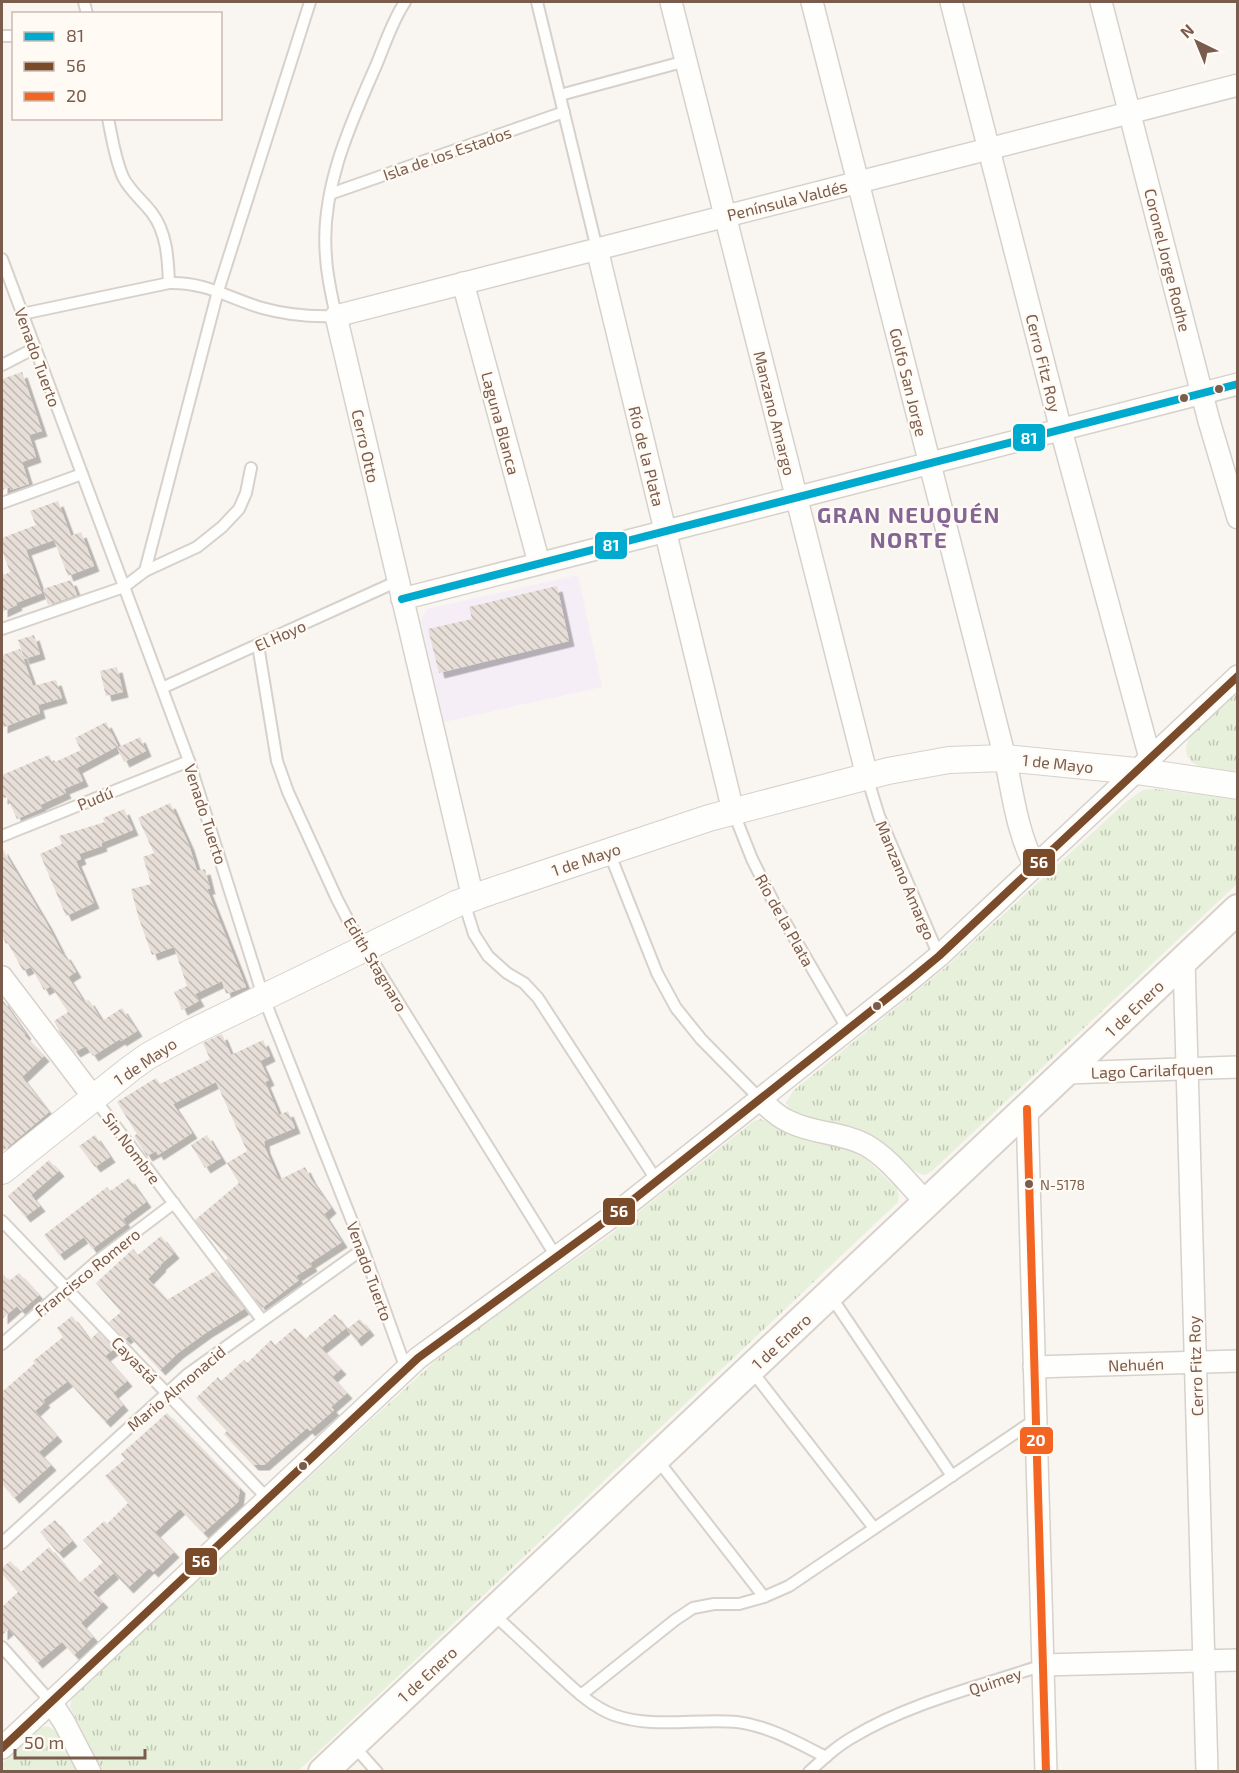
<svg xmlns="http://www.w3.org/2000/svg" width="1239" height="1773" font-family="'Exo 2',sans-serif">
<style>
.education{fill:#f6eef6}
.grass{fill:url(#grass-tufts)}
.building{fill:url(#building-back-hatch);filter:url(#shadow)}
.lines{fill:none;stroke-linecap:round;stroke-linejoin:round}
.service-casing{stroke:#d7d1cb;stroke-width:14}
.minor-casing{stroke:#d7d1cb;stroke-width:24}
.tertiary-casing{stroke:#d7d1cb;stroke-width:28}
.secondary-casing{stroke:#d9d2cb;stroke-width:32}
.service{stroke:#fefefd;stroke-width:10}
.minor{stroke:#fefefd;stroke-width:21}
.tertiary{stroke:#fefefd;stroke-width:26}
.secondary{stroke:#fefefd;stroke-width:28}
.bus-1-casing{stroke:#fffaf3;stroke-width:12}
.bus-2-casing{stroke:#fffaf3;stroke-width:12}
.bus-3-casing{stroke:#fffaf3;stroke-width:12}
.bus-1{stroke:#00a9ce;stroke-width:8}
.bus-2{stroke:#7a4b2a;stroke-width:8}
.bus-3{stroke:#f26522;stroke-width:8}
.bus-dot{fill:#7a5c4d;stroke:#fffaf3;stroke-width:2}
.labels{text-anchor:middle;dominant-baseline:central;stroke-width:4.5;stroke-linejoin:round;paint-order:stroke}
.bus-label{font-size:14px;fill:#7a5c4d;stroke:#fffaf3;text-anchor:start}
.street-label{font-size:16px;fill:#7a5c4d;stroke:#fffaf3}
.district-label{font-size:22px;font-weight:bold;letter-spacing:1.5px;fill:#846695;stroke:#fffaf3}
.line-badge{stroke:#fffaf3;stroke-width:2}
.badge-label{font-size:16px;text-anchor:middle;font-weight:bold;fill:#fff}
</style>
<defs>
<pattern id="grass-tufts" width="24" height="20" patternUnits="userSpaceOnUse" patternTransform="scale(1.5)"><rect width="24" height="20" fill="#e7f0db"/><path d="M3 7l-1-3M5 7V3M7 7l1-3M15 17l-1-3M17 17v-4M19 17l1-3" fill="none" stroke="#c0c6b4"/></pattern>
<pattern id="building-back-hatch" width="6" height="6" patternUnits="userSpaceOnUse" patternTransform="scale(1.5)"><rect width="6" height="6" fill="#e6ded7"/><path d="M-1 5l2 2M0 0l6 6M5-1l2 2" fill="none" stroke="#bfb7b1"/></pattern>
<filter id="shadow"><feDropShadow dx="5.5" dy="5.5" stdDeviation="0" flood-color="#0004"/></filter>
</defs>
<rect width="100%" height="100%" fill="#f9f5f0"/>
<polygon class="education" points="578,575 602,687 444,722 421,620 427,609"/>
<g class="grass">
<path d="M1237,693V776C1216,772 1170,767 1192,734Z"/>
<path d="M1155,789L1237,799V884L933,1170L925,1175C912,1175 884,1140 865,1133C847,1126 792,1122 786,1103L793,1091L945,968L1127,801L1143,790Z"/>
<polygon points="761,1119 790,1135 846,1148 864,1157 897,1189 899,1197 898,1202 298,1771 103,1771 70,1707 72,1697 76,1692 433,1363 479,1327 607,1237 754,1121"/>
<path d="M46,1726C60,1728 71,1759 78,1771H2V1763L38,1729Z"/>
</g>
<g class="building">
<polygon points="22,372 42,431 29,435 36,457 22,462 29,484 11,490 10,487 2,490 2,379"/>
<polygon points="58,501 71,536 81,532 94,566 68,576 54,540 26,550 42,593 16,603 17,605 2,612 2,569 4,575 10,572 2,550 2,538 36,525 30,511"/>
<polygon points="71,580 77,595 48,605 43,589"/>
<polygon points="557,586 569,641 439,673 428,629 472,619 469,607"/>
<polygon points="34,635 40,654 24,659 18,640"/>
<polygon points="20,649 33,686 56,680 62,698 38,705 40,713 2,728 2,655"/>
<polygon points="117,667 123,692 106,696 100,671"/>
<polygon points="106,722 118,746 77,768 83,781 64,789 66,793 40,805 42,808 17,819 7,797 2,799 2,775 49,755 53,763 81,750 75,738"/>
<polygon points="140,737 146,751 124,762 117,748"/>
<polygon points="170,803 189,845 197,871 205,869 210,889 207,889 246,987 226,994 222,981 195,994 199,1001 182,1010 174,992 187,986 174,947 152,955 139,919 131,889 151,884 143,857 154,853 138,818"/>
<polygon points="124,809 133,830 101,843 102,846 79,854 81,859 76,861 94,903 66,916 40,854 62,844 59,836 105,822 103,818"/>
<polygon points="2,848 47,924 63,955 65,954 76,972 68,977 84,1002 89,1000 102,1021 122,1008 137,1031 121,1041 120,1039 93,1056 86,1046 75,1052 61,1034 54,1021 68,1012 51,986 44,990 31,967 23,971 8,943 6,944 2,935"/>
<polygon points="2,999 26,1034 24,1035 44,1056 22,1077 49,1112 2,1152"/>
<polygon points="222,1034 231,1055 263,1040 270,1056 260,1061 269,1080 265,1082 279,1115 288,1111 295,1128 264,1141 265,1148 279,1180 305,1167 311,1179 331,1208 324,1214 342,1242 310,1263 312,1266 296,1276 299,1280 262,1308 226,1260 228,1258 195,1220 239,1183 227,1163 247,1151 216,1082 173,1104 192,1133 158,1155 156,1151 147,1156 134,1136 137,1134 117,1102 156,1078 160,1084 210,1059 203,1043"/>
<polygon points="95,1135 110,1157 95,1167 79,1146"/>
<polygon points="207,1135 221,1158 205,1168 191,1145"/>
<polygon points="49,1160 59,1171 31,1195 40,1206 25,1217 8,1196"/>
<polygon points="129,1178 146,1202 123,1219 126,1224 92,1249 84,1237 59,1255 44,1235 107,1187 110,1191"/>
<polygon points="161,1236 174,1253 160,1265 161,1266 148,1279 167,1300 215,1271 244,1309 207,1332 178,1353 160,1370 129,1336 125,1339 109,1322 121,1312 96,1283 133,1249 138,1255"/>
<polygon points="2,1273 9,1281 19,1273 39,1295 21,1311 17,1306 2,1319"/>
<polygon points="335,1314 346,1328 321,1348 341,1369 332,1377 347,1393 331,1407 334,1410 310,1431 307,1428 264,1465 253,1465 224,1434 227,1431 196,1398 218,1377 221,1381 244,1360 247,1363 271,1340 275,1345 295,1328 305,1339"/>
<polygon points="72,1316 90,1340 98,1332 114,1349 105,1356 127,1381 113,1393 123,1405 105,1422 68,1381 43,1400 45,1402 35,1411 57,1436 39,1452 51,1465 14,1498 2,1484 2,1392 35,1363 33,1361 63,1337 57,1328"/>
<polygon points="360,1319 369,1330 356,1341 347,1329"/>
<polygon points="167,1413 240,1488 238,1502 203,1533 180,1509 155,1532 174,1552 153,1572 149,1568 128,1588 114,1573 93,1592 103,1602 81,1623 93,1637 74,1655 62,1642 37,1663 9,1629 2,1635 2,1607 18,1592 2,1574 2,1568 10,1561 21,1572 49,1547 79,1583 103,1562 83,1540 104,1521 107,1524 128,1503 105,1476 125,1459 121,1454"/>
<polygon points="55,1520 72,1541 58,1553 40,1532"/>
</g>
<g class="lines">
<g class="service-casing">
<g id="service">
<polyline points="84,2 87,14"/>
<polyline points="537,2 597,249"/>
<polyline points="2,36 14,36"/>
<polyline points="560,95 686,61"/>
<path d="M108,118C112,138 115,159 123,177C129,190 143,201 152,213C167,233 168,259 169,283"/>
<polyline points="330,194 564,112"/>
<polyline points="2,259 189,761 263,996 363,1249 406,1369"/>
<path d="M22,314L169,283C207,282 228,298 262,308C287,315 310,317 336,316C332,297 327,277 326,257C320,191 349,127 375,68C384,47 392,21 405,2"/>
<polyline points="2,365 35,348"/>
<polyline points="2,503 82,474"/>
<polyline points="145,571 197,547 222,527 239,509 246,493 251,468"/>
<polyline points="2,629 124,587 145,571 218,291 310,2"/>
<polyline points="258,645 277,761 288,792 337,899 351,926 557,1258"/>
<polyline points="162,688 398,581"/>
<polyline points="867,777 879,816 939,956"/>
<polyline points="733,811 752,859 774,903 848,1030"/>
<polyline points="2,836 189,761"/>
<polyline points="609,852 657,973 676,1008 701,1039 760,1099"/>
<polyline points="464,902 474,934 488,956 507,973 524,983 538,998 657,1181"/>
<polyline points="94,1098 262,1320"/>
<polyline points="2,1221 268,1499"/>
<polyline points="830,1295 952,1476"/>
<polyline points="2,1344 96,1262 174,1203"/>
<polyline points="751,1370 874,1528"/>
<polyline points="656,1458 764,1597"/>
<polyline points="2,1543 188,1374 363,1249"/>
<path d="M492,1613C511,1630 530,1648 549,1666C569,1684 588,1705 614,1715C653,1729 697,1718 737,1722C769,1726 798,1743 826,1757"/>
<polyline points="2,1647 51,1702"/>
<polyline points="581,1695 675,1620 693,1608 714,1604 739,1604 764,1597 789,1586 1036,1419"/>
<polyline points="353,1745 377,1772"/>
<path d="M809,1772C823,1759 837,1746 853,1737C909,1703 981,1686 1043,1665"/>
</g>
</g>
<g class="minor-casing">
<g id="minor">
<polyline points="671,2 867,776"/>
<path d="M812,2L1005,758C1013,794 1017,833 1035,866"/>
<polyline points="951,2 1061,430 1150,758"/>
<polyline points="1101,2 1209,421 1238,518"/>
<polyline points="597,249 733,811"/>
<polyline points="463,283 539,563"/>
<polyline points="402,599 1238,384"/>
<polyline points="473,898 336,316 1238,85"/>
<polyline points="1184,960 1207,1772"/>
<polyline points="2,977 94,1098"/>
<polyline points="1066,1073 1238,1067"/>
<path d="M760,1099C769,1108 778,1117 790,1122C814,1134 842,1132 866,1145C889,1158 908,1184 927,1203"/>
<polyline points="1027,1109 1046,1772"/>
<polyline points="1034,1367 1238,1361"/>
<polyline points="1043,1665 1238,1660"/>
<polyline points="51,1702 64,1722 90,1772"/>
<polyline points="2,1748 418,1358 614,1215 910,980 939,956 1238,676"/>
</g>
</g>
<g class="tertiary-casing">
<polyline id="tertiary" points="2,1171 130,1069 148,1056 190,1033 456,904 489,892 709,818 888,771 949,760 1005,758 1136,771 1238,786"/>
</g>
<g class="secondary-casing">
<polyline id="secondary" points="323,1772 1238,909"/>
</g>
<use href="#service" class="service"/>
<use href="#minor" class="minor"/>
<use href="#tertiary" class="tertiary"/>
<use href="#secondary" class="secondary"/>
<g class="bus-1-casing">
<polyline id="bus-1" points="402,599 1238,384"/>
</g>
<g class="bus-2-casing">
<polyline id="bus-2" points="2,1748 418,1358 614,1215 910,980 939,956 1238,676"/>
</g>
<g class="bus-3-casing">
<polyline id="bus-3" points="1027,1109 1046,1772"/>
</g>
<use href="#bus-1" class="bus-1"/>
<use href="#bus-2" class="bus-2"/>
<use href="#bus-3" class="bus-3"/>
</g>
<g class="bus-dot">
<circle cx="1219" cy="389" r="5"/>
<circle cx="1184" cy="398" r="5"/>
<circle cx="877" cy="1006" r="5"/>
<circle cx="1029" cy="1184" r="5"/>
<circle cx="303" cy="1466" r="5"/>
</g>
<g class="labels">
<g class="bus-label">
<text x="1040" y="1184">N-5178</text>
</g>
<g class="street-label">
<text transform="translate(447 153) rotate(-19)">Isla de los Estados</text>
<text transform="translate(787 200) rotate(-14)">Península Valdés</text>
<text transform="translate(1168 260) rotate(76)">Coronel Jorge Rodhe</text>
<text transform="translate(38 357) rotate(70)">Venado Tuerto</text>
<text transform="translate(1044 363) rotate(76)">Cerro Fitz Roy</text>
<text transform="translate(909 382) rotate(76)">Golfo San Jorge</text>
<text transform="translate(775 413) rotate(76)">Manzano Amargo</text>
<text transform="translate(501 423) rotate(75)">Laguna Blanca</text>
<text transform="translate(366 446) rotate(77)">Cerro Otto</text>
<text transform="translate(647 456) rotate(76)">Río de la Plata</text>
<text transform="translate(280 635) rotate(-24)">El Hoyo</text>
<text transform="translate(1058 763) rotate(6)">1 de Mayo</text>
<text transform="translate(95 798) rotate(-22)">Pudú</text>
<text transform="translate(206 814) rotate(72)">Venado Tuerto</text>
<text transform="translate(586 859) rotate(-19)">1 de Mayo</text>
<text transform="translate(906 880) rotate(67)">Manzano Amargo</text>
<text transform="translate(785 920) rotate(61)">Río de la Plata</text>
<text transform="translate(376 964) rotate(59)">Edith Stagnaro</text>
<text transform="translate(1134 1008) rotate(-44)">1 de Enero</text>
<text transform="translate(145 1061) rotate(-34)">1 de Mayo</text>
<text transform="translate(1152 1070) rotate(-2)">Lago Carilafquen</text>
<text transform="translate(132 1148) rotate(53)">Sin Nombre</text>
<text transform="translate(370 1271) rotate(70)">Venado Tuerto</text>
<text transform="translate(87 1272) rotate(-39)">Francisco Romero</text>
<text transform="translate(781 1341) rotate(-43)">1 de Enero</text>
<text transform="translate(135 1360) rotate(46)">Cayastá</text>
<text transform="translate(1136 1364) rotate(-2)">Nehuén</text>
<text transform="translate(1195 1366) rotate(-92)">Cerro Fitz Roy</text>
<text transform="translate(176 1388) rotate(-40)">Mario Almonacid</text>
<text transform="translate(427 1674) rotate(-43)">1 de Enero</text>
<text transform="translate(995 1681) rotate(-19)">Quimey</text>
</g>
<g class="district-label">
<text x="909" y="514">GRAN NEUQUÉN<tspan x="909" dy="25">NORTE</tspan></text>
</g>
</g>
<g class="line-badge">
<rect x="1012" y="423" width="34" height="29" rx="6" fill="#00a9ce"/>
<rect x="594" y="531" width="34" height="29" rx="6" fill="#00a9ce"/>
<rect x="1022" y="848" width="34" height="29" rx="6" fill="#7a4b2a"/>
<rect x="602" y="1197" width="34" height="29" rx="6" fill="#7a4b2a"/>
<rect x="1019" y="1426" width="35" height="29" rx="6" fill="#f26522"/>
<rect x="184" y="1547" width="34" height="29" rx="6" fill="#7a4b2a"/>
</g>
<g class="badge-label">
<text x="1029" y="444">81</text>
<text x="611" y="551">81</text>
<text x="1039" y="868">56</text>
<text x="619" y="1217">56</text>
<text x="1036" y="1446">20</text>
<text x="201" y="1567">56</text>
</g>
<rect width="1239" height="1773" fill="none" stroke="#7a5c4d" stroke-width="6"/>
<rect x="12" y="12" width="210" height="108" fill="#fffaf3" stroke="#cabbb1" stroke-width="1.5"/>
<rect x="24" y="32" width="30" height="9" fill="#00a9ce" stroke="#cabbb1" stroke-width="1.5"/>
<text x="66" y="42" font-size="18" fill="#7a5c4d">81</text>
<rect x="24" y="62" width="30" height="9" fill="#7a4b2a" stroke="#cabbb1" stroke-width="1.5"/>
<text x="66" y="72" font-size="18" fill="#7a5c4d">56</text>
<rect x="24" y="92" width="30" height="9" fill="#f26522" stroke="#cabbb1" stroke-width="1.5"/>
<text x="66" y="102" font-size="18" fill="#7a5c4d">20</text>
<g transform="translate(1197 42) rotate(317)" stroke="#fffaf3" stroke-width="4.5" paint-order="stroke">
<path d="M0-4.5L10 22L0 15L-10 22Z" fill="#7a5c4d"/>
<text y="-9" font-size="16" font-weight="bold" text-anchor="middle" fill="#7a5c4d">N</text>
</g>
<path d="M15 1749v9h130v-9" fill="none" stroke="#7a5c4d" stroke-width="3"/>
<text x="24" y="1749" font-size="18" fill="#7a5c4d" stroke="#fffaf3" stroke-width="4.5" paint-order="stroke">50 m</text>
</svg>
